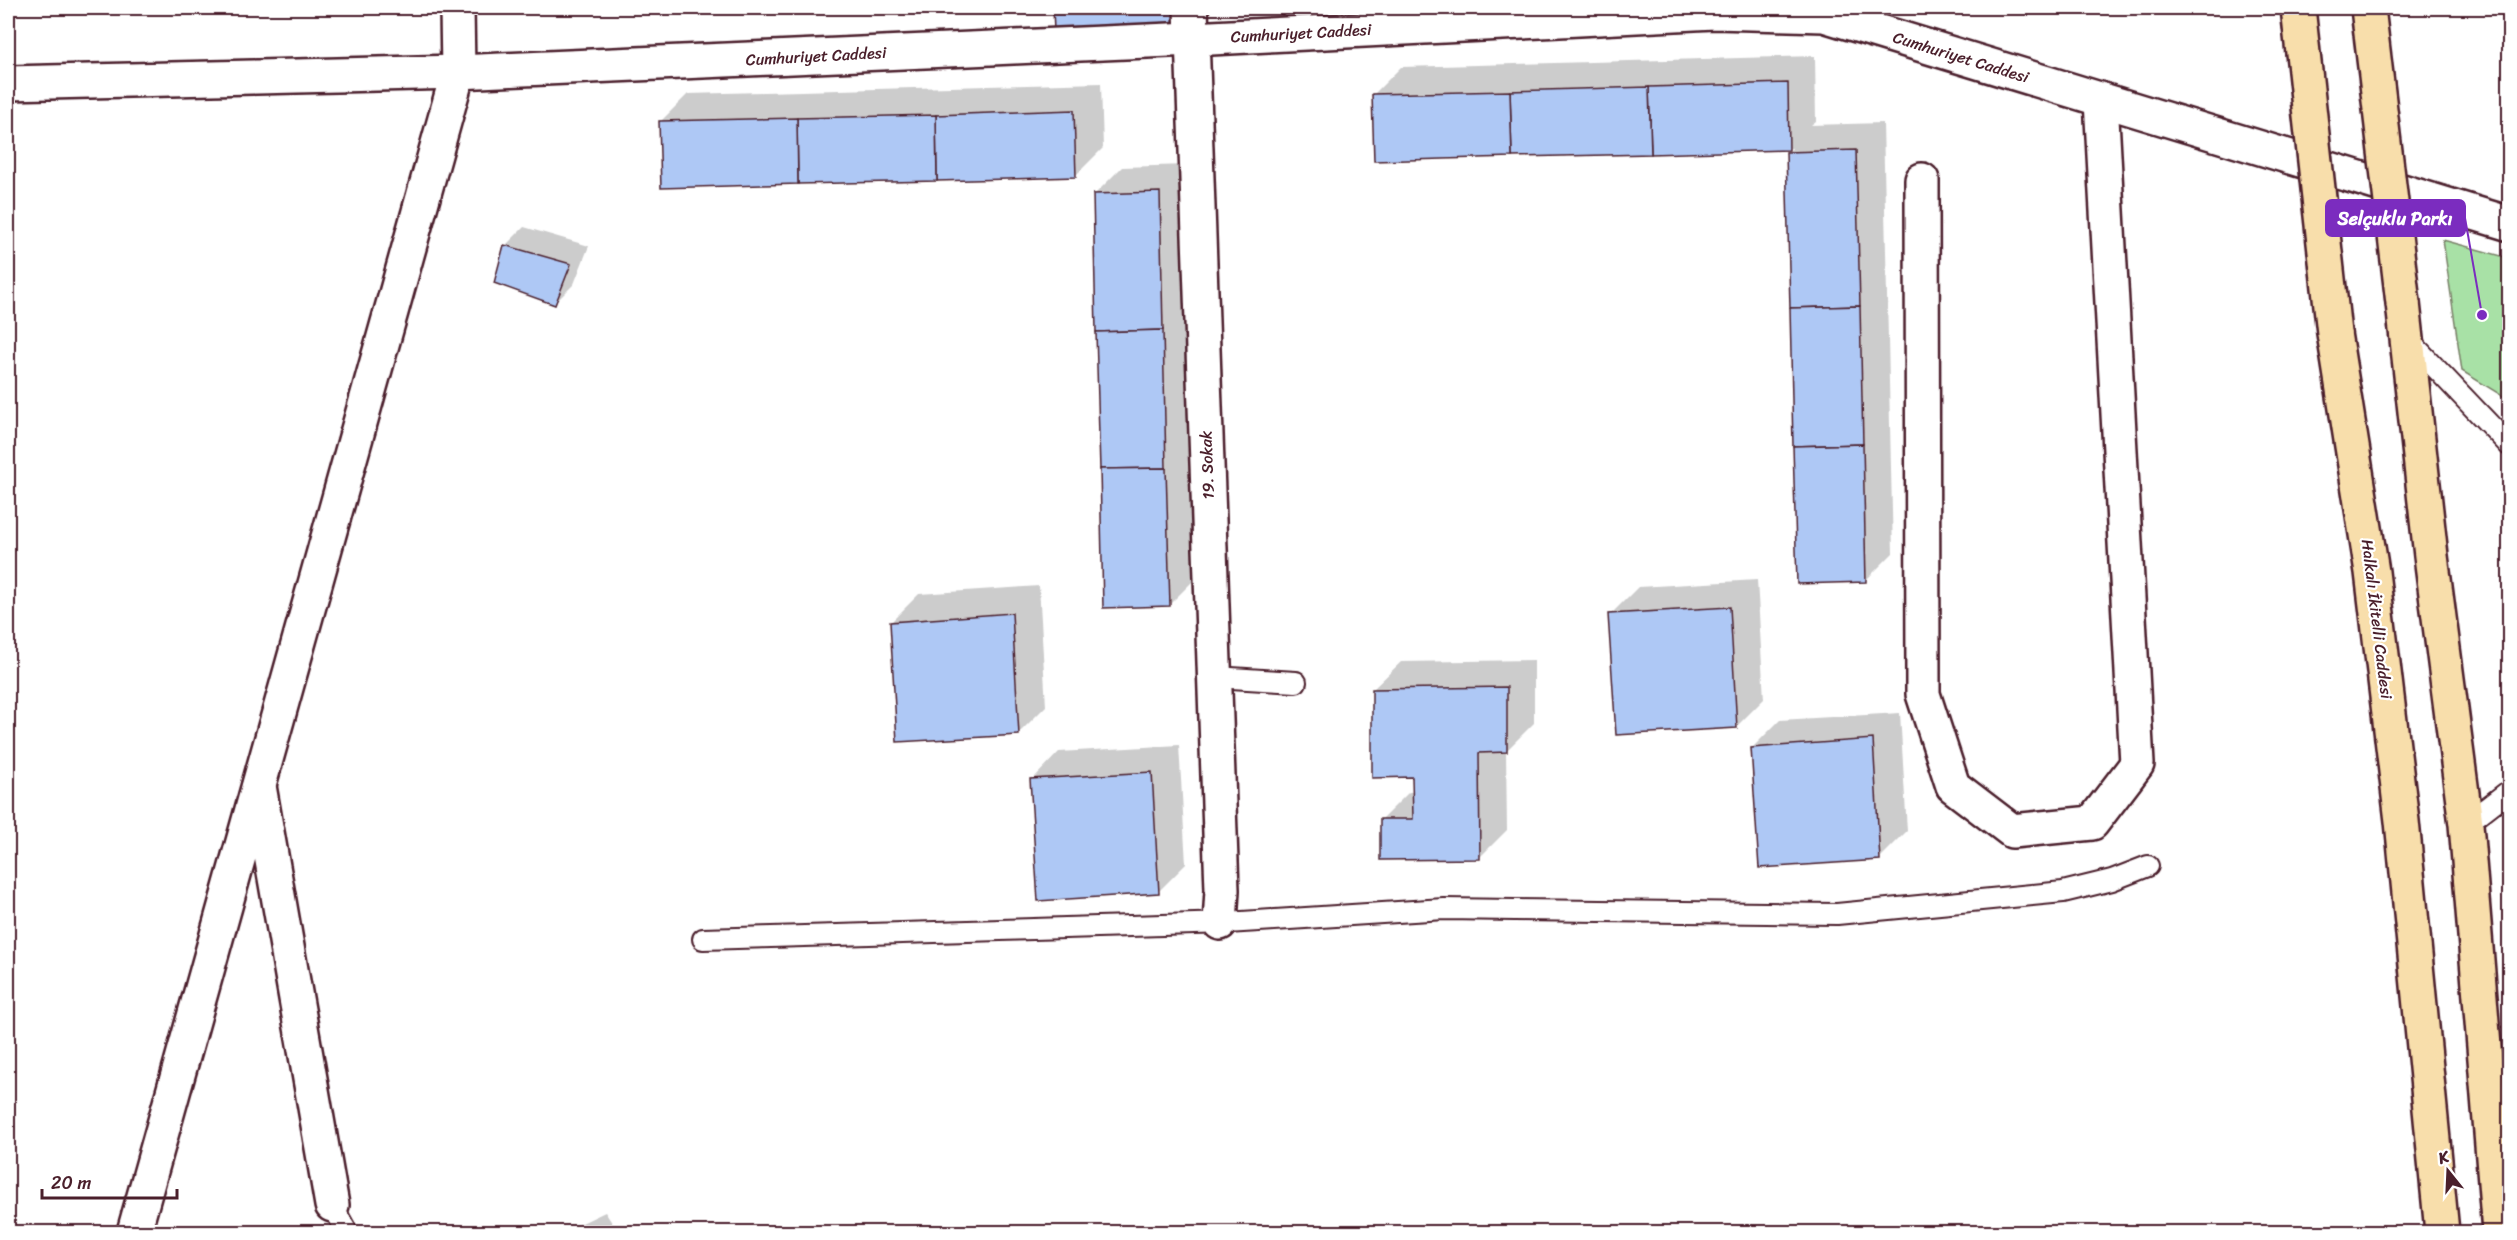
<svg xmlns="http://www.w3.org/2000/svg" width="2517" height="1240" font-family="Sriracha,sans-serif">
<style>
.green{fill:#a8e1a6;stroke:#798068;stroke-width:1.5}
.shadow{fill:#0003}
.building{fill:#aec8f5;stroke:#4a1f2b;stroke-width:1.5}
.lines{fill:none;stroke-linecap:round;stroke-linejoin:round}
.lane-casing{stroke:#4a1f2b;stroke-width:24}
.street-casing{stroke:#4a1f2b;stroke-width:38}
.secondary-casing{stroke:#4a1f2b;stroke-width:38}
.primary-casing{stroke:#4a1f2b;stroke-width:38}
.lane{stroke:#fff;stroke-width:20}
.street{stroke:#fff;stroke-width:33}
.secondary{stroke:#fff;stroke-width:33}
.primary{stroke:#f8deab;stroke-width:33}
.primary-bridge-casing{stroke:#4a1f2b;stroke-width:38;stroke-linecap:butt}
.primary-bridge{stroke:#f8deab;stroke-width:33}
.labels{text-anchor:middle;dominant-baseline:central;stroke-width:4.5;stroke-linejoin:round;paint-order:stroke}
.street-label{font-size:16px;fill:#4a1f2b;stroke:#fff}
.leader{fill:none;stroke:#7b2cbf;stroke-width:2}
.callout-dot{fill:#7b2cbf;stroke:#fff;stroke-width:2}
.callout{fill:#7b2cbf;stroke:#7b2cbf;stroke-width:2}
.callout-label{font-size:18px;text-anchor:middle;font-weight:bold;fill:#fff}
</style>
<rect width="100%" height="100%" fill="#fff"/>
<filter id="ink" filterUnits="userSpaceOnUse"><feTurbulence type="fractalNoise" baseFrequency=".0167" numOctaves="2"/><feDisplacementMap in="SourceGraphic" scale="12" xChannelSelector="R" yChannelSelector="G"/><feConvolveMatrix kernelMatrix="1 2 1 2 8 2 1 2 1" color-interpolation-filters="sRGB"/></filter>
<g filter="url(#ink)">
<polygon class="green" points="2443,240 2509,258 2509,400 2462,371"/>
<g class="shadow">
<polygon points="1054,8 1189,8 1056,30"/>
<polygon points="1815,56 1816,121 1811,125 1883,123 1893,553 1865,581 1788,153 1792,148 1375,160 1373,95 1401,67"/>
<polygon points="1101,83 1103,148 1075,176 660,122 688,94"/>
<polygon points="1187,165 1197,577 1169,605 1095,194 1122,167"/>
<polygon points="524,227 589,246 574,284 555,303 505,246"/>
<polygon points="1757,580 1764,699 1737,726 1610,615 1638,587"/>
<polygon points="1039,586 1046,706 1018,734 891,622 919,594"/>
<polygon points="1534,660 1534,723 1506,751 1507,830 1479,858 1381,820 1409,792 1414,792 1414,776 1373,689 1401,662"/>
<polygon points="1900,713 1907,831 1879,859 1752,748 1780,720"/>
<polygon points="1179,745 1186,864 1159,891 1032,780 1059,752"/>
<polygon points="605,1212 618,1232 563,1232"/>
</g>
<g class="building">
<polygon points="1053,8 1175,8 1176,23 1054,31"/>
<polygon points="1788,83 1789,150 1651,154 1649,87"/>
<polygon points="1649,87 1651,154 1512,157 1510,91"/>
<polygon points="1510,91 1512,157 1374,161 1372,94"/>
<polygon points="1074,110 1076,177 937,181 936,115"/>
<polygon points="936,115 937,181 798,184 797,118"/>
<polygon points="797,118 798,184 661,188 659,121"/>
<polygon points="1856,150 1860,306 1790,308 1786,152"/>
<polygon points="1160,192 1163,330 1096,332 1093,194"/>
<polygon points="504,245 571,264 555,305 494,283"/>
<polygon points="1860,306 1863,444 1793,446 1790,308"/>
<polygon points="1163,330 1166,468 1100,469 1096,332"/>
<polygon points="1863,444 1866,582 1797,584 1793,446"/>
<polygon points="1166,468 1170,606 1103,608 1100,469"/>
<polygon points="1730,607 1737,728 1616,735 1608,614"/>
<polygon points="1012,613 1019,735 897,742 890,622"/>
<polygon points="1507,687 1507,752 1479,753 1480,859 1380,860 1380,819 1413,819 1412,777 1372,778 1372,689"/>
<polygon points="1873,739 1880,860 1759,868 1751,748"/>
<polygon points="1152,772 1159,893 1038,901 1030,779"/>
</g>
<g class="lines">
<g class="lane-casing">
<g id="lane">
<polyline points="2408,339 2510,446"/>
<polyline points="1215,677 1296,682"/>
<polyline points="2466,824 2510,790"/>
<polyline points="703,939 1227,923 1444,909 1837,914 2063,892 2112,880 2148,866"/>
<polyline points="332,1205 347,1232"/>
</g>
</g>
<g class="street-casing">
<g id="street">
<polyline points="1191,8 1222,890 1220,923"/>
<polyline points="458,72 1192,39 1714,12 1824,15 2510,224"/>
<polyline points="1922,180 1923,694 1953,786 2012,831 2092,823 2137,764 2101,100"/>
<polyline points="259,786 332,1205"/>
</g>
</g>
<g class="secondary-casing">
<g id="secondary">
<polyline points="8,83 458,72"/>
<polyline points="134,1232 458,72 457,8"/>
</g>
</g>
<g class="primary-casing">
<g id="primary">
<polyline points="2403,303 2431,556 2466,824 2499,1232"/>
<polyline points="2334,333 2372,572 2402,821 2442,1232"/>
</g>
</g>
<use href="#lane" class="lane"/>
<use href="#street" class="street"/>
<use href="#secondary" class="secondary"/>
<use href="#primary" class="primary"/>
<g class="primary-bridge-casing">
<g id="primary-bridge">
<polyline points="2298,8 2334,333"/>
<polyline points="2368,8 2403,303"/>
</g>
</g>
<use href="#primary-bridge" class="primary-bridge"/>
</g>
</g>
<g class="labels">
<g class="street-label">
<text transform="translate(1301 33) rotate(-3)">Cumhuriyet Caddesi</text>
<text transform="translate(816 56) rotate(-3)">Cumhuriyet Caddesi</text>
<text transform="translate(1961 57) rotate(17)">Cumhuriyet Caddesi</text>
<text transform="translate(1207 465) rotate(-92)">19. Sokak</text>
<text transform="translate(2377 619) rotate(83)">Halkalı İkitelli Caddesi</text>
</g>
</g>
<path class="leader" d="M2482 315L2465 218"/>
<circle class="callout-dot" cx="2482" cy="315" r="6"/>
<rect class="callout" x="2326" y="200" width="139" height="36" rx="6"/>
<g class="callout-label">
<text x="2395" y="225">Selçuklu Parkı</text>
</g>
<rect width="2517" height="1240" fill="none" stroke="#fff" stroke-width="30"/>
<rect x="15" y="15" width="2487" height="1210" fill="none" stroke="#4a1f2b" stroke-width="2" filter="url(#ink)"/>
<g transform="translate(2448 1171) rotate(342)" stroke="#ffffff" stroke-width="4.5" paint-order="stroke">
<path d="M0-4.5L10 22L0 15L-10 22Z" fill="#4a1f2b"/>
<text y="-9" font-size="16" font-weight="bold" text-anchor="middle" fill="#4a1f2b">K</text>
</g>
<path d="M42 1189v9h135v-9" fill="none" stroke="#4a1f2b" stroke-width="3"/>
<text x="51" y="1189" font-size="18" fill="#4a1f2b" stroke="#ffffff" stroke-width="4.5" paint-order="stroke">20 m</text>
</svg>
